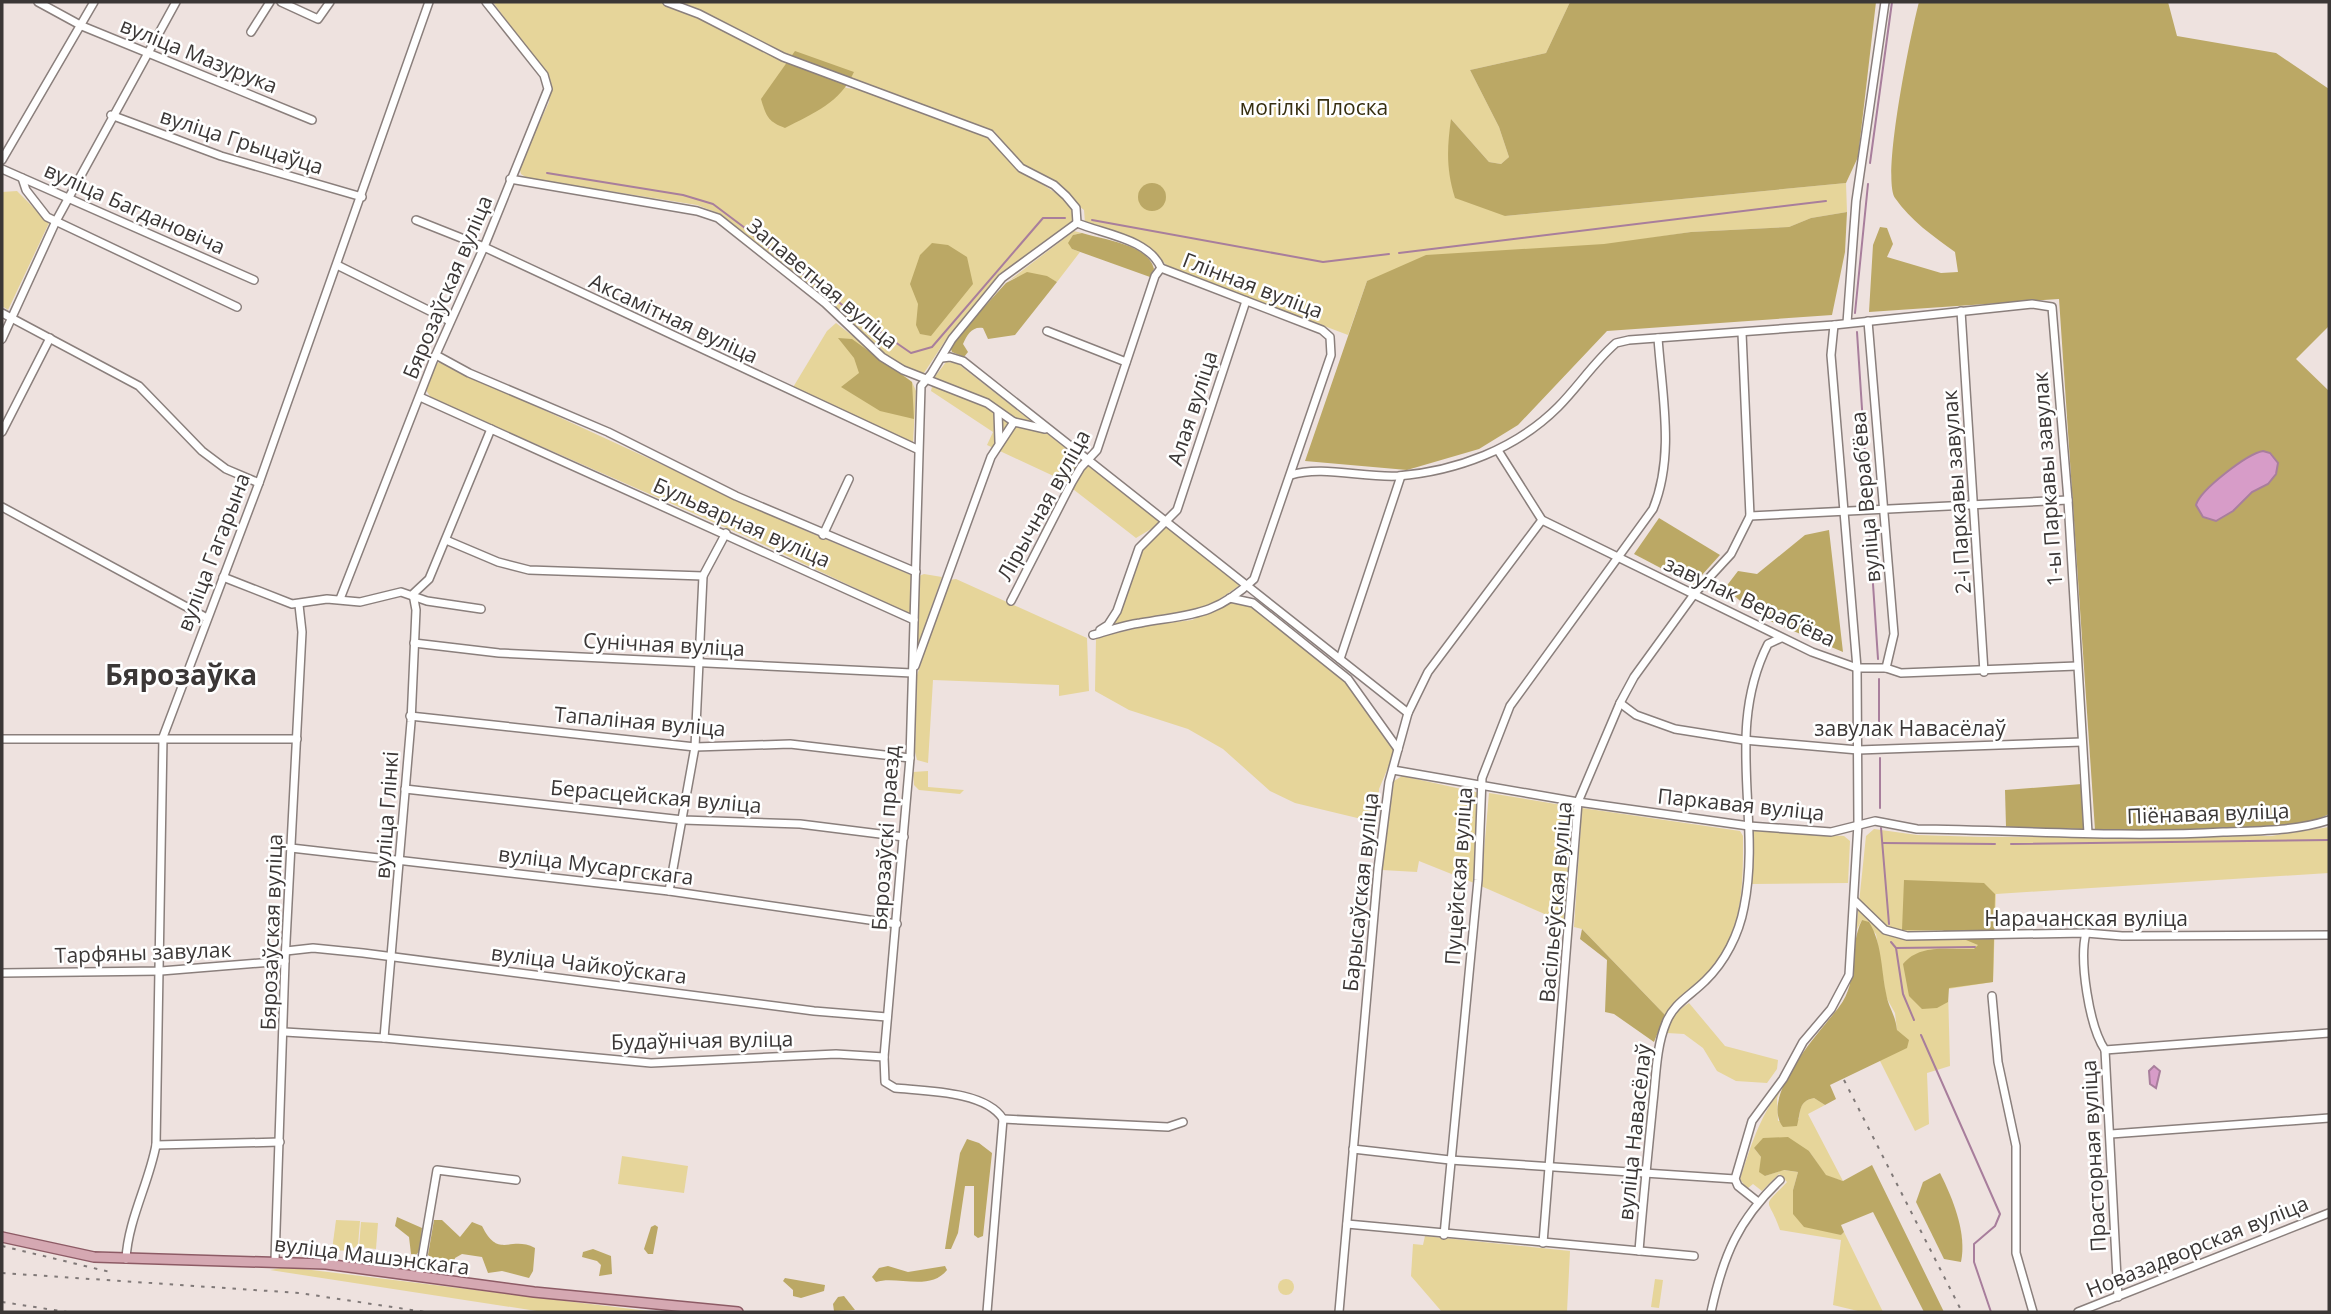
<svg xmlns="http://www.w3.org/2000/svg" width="2331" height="1314" font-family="'Open Sans',sans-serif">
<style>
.green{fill:#e6d59a}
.forest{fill:#bba865}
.water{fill:#d79cc8;stroke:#a87e9c;stroke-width:2}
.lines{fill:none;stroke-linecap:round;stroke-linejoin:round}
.stream{stroke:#a87e9c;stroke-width:2}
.minor-casing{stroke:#8a7f7c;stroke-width:10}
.major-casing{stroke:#8d5b65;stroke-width:12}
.minor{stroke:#fff;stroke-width:7}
.major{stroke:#d5a8b2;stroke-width:9}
.rail{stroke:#807978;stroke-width:2;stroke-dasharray:3.5 7;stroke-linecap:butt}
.labels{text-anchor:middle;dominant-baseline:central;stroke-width:5;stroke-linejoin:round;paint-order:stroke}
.street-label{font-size:21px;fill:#3b3736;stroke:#fff}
.park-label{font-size:21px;fill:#372f10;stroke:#fff}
.district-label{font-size:28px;font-weight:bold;fill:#3b3736;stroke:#fff}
</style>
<rect width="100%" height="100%" fill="#eee2df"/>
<g class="green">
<path d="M493,2H661L700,17L763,52L847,88L868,91L988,136L1017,168L1068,201L1073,211L1072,223L998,279L945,341L924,373C889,369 850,318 823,296C789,267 753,240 718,213L697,205L527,178L521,174L519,167L549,102L550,80Z"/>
<path d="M676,2H1570L1546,53L1470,70L1499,127L1509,157L1501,164L1489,162L1451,119L1505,216L1846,183L1847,212L1811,218L1789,227L1691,232L1367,281L1348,335L1168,267C1145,240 1118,235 1085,223L1084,210L1022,164L994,131L791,57Z"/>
<polygon points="17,191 49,223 8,310 2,306 2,192"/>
<path d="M1074,231L1082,233L1073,235L1072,249L1080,252L1057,282C1040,272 1021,272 1006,283Z"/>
<polygon points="836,323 912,382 916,391 913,443 792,389 827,331"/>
<polygon points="440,362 806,531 911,575 910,614 745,536 431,398 426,390 436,364"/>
<polygon points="946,362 957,363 1161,523 1136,538 1060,479 987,445 993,432 931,391 934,378"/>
<polygon points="1166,527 1240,585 1211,605 1193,611 1113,624 1143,548"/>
<polygon points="924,574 942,577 917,648 919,576"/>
<polygon points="956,579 1087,638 1089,691 1059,696 1059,685 933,680 928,763 917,760 915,752 917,675 949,580"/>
<polygon points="1230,602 1254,608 1347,681 1395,751 1379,789 1378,823 1295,803 1270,791 1223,749 1188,729 1129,710 1095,691 1096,638 1151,625 1192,620"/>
<polygon points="928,771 928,787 964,790 960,794 919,790 914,785 913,772"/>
<polygon points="1402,776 1480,793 1474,883 1419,861 1417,872 1382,870 1394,781"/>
<polygon points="1489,793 1574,807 1565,923 1481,886"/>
<path d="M1582,808L1740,831L1743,836C1743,876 1744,927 1717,961C1702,981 1681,996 1665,1015L1582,929L1574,927Z"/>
<polygon points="2329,827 2329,873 1996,894 1993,982 1948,989 1950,1066 1927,1073 1929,1124 1915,1131 1879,1059 1906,1048 1897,1030 1895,1013 1886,997 1876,934 1862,920 1856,931 1866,836 1874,829 1917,835 1982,837 2271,836"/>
<polygon points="1752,831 1844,836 1850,841 1848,883 1749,884"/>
<path d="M1689,1003L1725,1046L1778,1060L1777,1069L1767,1083L1736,1081L1717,1071L1703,1048L1684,1034L1667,1033C1670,1019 1677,1010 1689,1003Z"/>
<path d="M1782,1087L1777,1098L1778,1121L1799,1119C1800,1107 1801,1101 1814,1098L1825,1105L1808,1114L1843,1181L1826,1176L1809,1151L1754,1148L1761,1157L1765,1176L1783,1170L1798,1172L1793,1190L1841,1235L1844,1232L1883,1312H1862L1833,1305L1841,1240L1780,1230C1768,1195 1760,1211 1787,1182L1779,1174L1762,1191L1753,1184L1747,1189L1740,1179C1751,1145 1760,1116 1782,1087Z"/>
<polygon points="622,1156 688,1166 684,1193 618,1184"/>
<polygon points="336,1220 360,1221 358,1245 349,1251 332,1250"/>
<polygon points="361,1222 378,1223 376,1249 359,1247"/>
<polygon points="1425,1236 1570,1251 1567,1312 1442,1312 1411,1276 1413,1244 1423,1245"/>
<polygon points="287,1267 648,1311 543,1312 270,1270"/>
<polygon points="1655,1279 1663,1280 1659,1308 1651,1307"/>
<circle cx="1286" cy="1287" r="8"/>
</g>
<g class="forest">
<path d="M1570,2H1876L1858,157L1846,183L1505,216L1455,198C1446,169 1447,148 1451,119L1489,162L1501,164L1509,157L1499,127L1470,70L1546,53Z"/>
<path d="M1919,2H2168L2177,36L2276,53L2329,89V326L2296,359L2329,391V814C2286,838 2149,829 2095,830L2059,299L1869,312L1873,245L1880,227L1887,228L1893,244L1887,257L1941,273L1958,272L1955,252C1934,237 1910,220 1895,198C1881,177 1911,32 1919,2Z"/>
<path d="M795,51L854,72C840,103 814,113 785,128C768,122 766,116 761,99Z"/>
<circle cx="1152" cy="197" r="14"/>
<polygon points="1847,212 1845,252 1832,315 1607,331 1518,425 1479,449 1407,470 1305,461 1367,281 1426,255 1604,244 1691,232 1789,227 1811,218"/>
<path d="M1082,233C1104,240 1148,244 1154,269L1150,277L1072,249L1068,243L1073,235Z"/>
<polygon points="932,243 948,245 967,257 973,284 931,336 920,334 916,325 918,304 910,284 920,255"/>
<path d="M1027,272L1047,276L1057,282L1015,335L988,339L983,328C972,326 967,335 963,344L968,352L964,357L952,352L950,346L955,339L1006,283Z"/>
<polygon points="838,338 852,339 912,382 914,419 880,411 841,387 859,373 854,358"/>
<polygon points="1659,518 1720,555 1693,585 1634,554"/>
<polygon points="1829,530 1843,652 1758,616 1725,588 1738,571 1757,574 1805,535"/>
<polygon points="2082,784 2085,829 2006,827 2005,790"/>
<path d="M1904,880L1984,883L1995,894L1993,982L1949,988L1948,1002L1937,1008L1922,1009L1909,996L1903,964C1920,943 1949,950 1974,949L1978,945L1942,930H1902Z"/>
<path d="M1862,920L1869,922C1882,943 1881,968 1886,993C1888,1007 1895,1013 1897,1030L1909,1040L1907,1048L1830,1085L1836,1099L1825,1105L1814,1098C1798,1101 1801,1112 1797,1126L1783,1127C1759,1096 1820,1032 1839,1007C1860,980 1848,948 1862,920Z"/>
<polygon points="1582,929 1665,1015 1654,1042 1614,1014 1605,1012 1607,960 1580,939"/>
<polygon points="1788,1137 1809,1151 1826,1175 1843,1181 1872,1165 1944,1312 1924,1312 1873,1212 1841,1225 1844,1232 1841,1235 1804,1227 1793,1214 1793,1190 1798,1172 1784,1170 1765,1176 1759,1172 1761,1157 1754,1148 1763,1138"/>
<polygon points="967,1139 979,1143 992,1153 983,1236 978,1238 974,1235 974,1186 965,1186 958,1233 951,1249 945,1249 960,1153"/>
<path d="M1940,1173C1953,1199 1967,1233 1961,1262L1944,1259L1916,1202L1923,1182Z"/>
<polygon points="397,1217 422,1228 420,1250 416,1255 411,1254 409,1237 395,1226"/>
<path d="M434,1220H442L460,1237L472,1222L482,1226C499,1260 510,1235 535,1248L533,1271L529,1278L502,1271L488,1273L482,1257L462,1254L455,1258L453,1266L446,1268L428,1255Z"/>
<polygon points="655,1225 658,1227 653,1254 648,1254 644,1249 651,1227"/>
<polygon points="593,1249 611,1256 612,1274 599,1276 601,1265 597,1261 582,1257 583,1252"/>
<path d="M888,1266L908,1272L945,1266L947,1270C930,1292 896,1275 876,1282L872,1277L879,1268Z"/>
<polygon points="785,1278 825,1285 824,1291 801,1298 793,1296 793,1290 783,1281"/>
<polygon points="844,1296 855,1310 834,1311 833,1304 838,1297"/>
</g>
<g class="water">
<path d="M2263,451L2270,453L2278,463L2276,474L2268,484L2252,492L2233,511L2216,521L2203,517L2196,505C2200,490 2247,454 2263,451Z"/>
<polygon points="2154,1066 2160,1071 2156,1088 2150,1084 2149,1071"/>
</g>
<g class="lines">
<g class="stream">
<polyline points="1870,163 1892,2"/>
<polyline points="547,173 683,195 713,204 745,228"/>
<polyline points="1092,220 1323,262 1389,254"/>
<polyline points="749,232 850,311 911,353 932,347 1043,218 1065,218"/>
<polyline points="1399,253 1826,201"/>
<polyline points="1855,313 1868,184"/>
<polyline points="1857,332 1868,501"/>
<polyline points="1869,524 1878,659"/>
<polyline points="1879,679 1879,738"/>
<polyline points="1880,758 1880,808"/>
<polyline points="1881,828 1889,924"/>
<polyline points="1883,843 1995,844"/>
<polyline points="2011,844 2329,840"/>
<polyline points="1891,942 1896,948 1903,994 1914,1020"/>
<polyline points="1896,948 1975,947"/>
<polyline points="1921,1035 2000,1214 1995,1226 1974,1244 1974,1262 1991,1312"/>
</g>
<g class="minor-casing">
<g id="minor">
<polyline points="38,2 82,26 312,120"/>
<polyline points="281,2 318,19 330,2"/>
<path d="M667,2L699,14L783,57L990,134L1021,168L1054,185L1066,196L1076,208L1077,223C1103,234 1149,239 1161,268"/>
<polyline points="251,32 270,2"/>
<polyline points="111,115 221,156 362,197"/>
<polyline points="2,160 94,2"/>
<polyline points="2,169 254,280"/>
<polyline points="22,178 26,190 47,217 237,307"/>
<polyline points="510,179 697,211 718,218 825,303 882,357 903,370 987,403 1014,422"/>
<polyline points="416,220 484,247 917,449"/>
<polyline points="337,265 450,321"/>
<polyline points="1961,311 1984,672"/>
<polyline points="2,313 139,386 202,451 226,469 259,483"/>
<polyline points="1868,321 1894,634 1886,668"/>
<polyline points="1847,323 1856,201 1885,2"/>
<polyline points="1047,331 1126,362"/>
<polyline points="2,339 56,221 176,2"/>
<polyline points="436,355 469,373 608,432 736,496 916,572"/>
<polyline points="942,358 950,357 963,361 1408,713"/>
<polyline points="420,397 914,620"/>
<polyline points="998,412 999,442"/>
<polyline points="2,432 50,338"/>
<polyline points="1499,452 1542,520 1812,652 1857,668 1886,668 1901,673 2077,666"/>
<path d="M1291,475C1321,465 1364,478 1398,476C1457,471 1516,449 1558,407C1578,387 1594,362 1616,343L1629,340L1834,325L2032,304L2052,307L2068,500L2088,833"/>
<polyline points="2,507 207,618"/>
<polyline points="1750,516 2068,500"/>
<polyline points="823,535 849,479"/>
<polyline points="446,540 498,562 529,570 703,576"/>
<polyline points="223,577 292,604 327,599 360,602 401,592 427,601 481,609"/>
<polyline points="1230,598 1253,603 1348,679 1398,749"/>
<polyline points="340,599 433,361 484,247 548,89 544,75 486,2"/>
<polyline points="1011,601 1072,482 1081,467 1097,450 1155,276 1161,268"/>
<polyline points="1100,630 1108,625 1117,611 1139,548 1177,510 1246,301"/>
<path d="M1093,635C1108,631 1124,625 1140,623C1190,614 1214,617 1254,579L1331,355L1330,337L1322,330L1161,268"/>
<polyline points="414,643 499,653 912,673"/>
<polyline points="1340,659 1401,476"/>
<polyline points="915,666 991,457 1014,422 1045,429"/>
<polyline points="1620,703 1636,715 1675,729 1744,740 1858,750 2082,742"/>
<polyline points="410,716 695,747 790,744 910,758"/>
<polyline points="2,739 297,739"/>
<path d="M1393,770L1578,802L1749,826L1831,832L1875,821L1917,829C2019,830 2121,838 2223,832C2258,831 2296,831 2329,820"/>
<polyline points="405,789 683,820 800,824 904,837"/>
<polyline points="291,848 669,891 897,924"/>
<polyline points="669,891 695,747 703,576 726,533"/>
<polyline points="1855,901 1885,930 1907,936 2086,933 2122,936 2329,935"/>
<path d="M2086,933C2079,960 2089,1026 2105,1050L2118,1297"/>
<polyline points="286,951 313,948 363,953 814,1011 887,1017"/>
<polyline points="2,973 161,971 285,961"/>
<polyline points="1992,996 1998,1062 2016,1146 2016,1253 2033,1312"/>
<polyline points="285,1032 384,1038 651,1063 836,1054 884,1057"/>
<polyline points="384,1038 411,722 416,610 413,594 429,579 491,429"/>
<polyline points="2105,1050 2329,1033"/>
<path d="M1003,1119C986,1091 925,1091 895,1088L885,1082L884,1057L910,758L921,386L931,374L952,339L1002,278L1077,223"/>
<polyline points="1003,1119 1168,1127 1183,1122"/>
<polyline points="2111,1134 2329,1118"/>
<polyline points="156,1145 280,1142"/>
<polyline points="1353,1149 1450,1160 1735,1179"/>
<polyline points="1758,1202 1738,1186 1735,1179 1752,1121 1783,1079 1803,1042 1831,1009 1849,975 1858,824 1857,668 1831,355 1834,325"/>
<polyline points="1347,1224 1694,1256"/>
<path d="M1444,1235L1478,880L1482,778L1510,706L1653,509C1675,456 1662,395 1658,338"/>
<polyline points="1543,1243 1578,802 1620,703 1634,677 1695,593 1731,554 1750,516 1742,333"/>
<path d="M1639,1251C1643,1201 1648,1152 1653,1102C1656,1077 1656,1047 1666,1023C1673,1004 1691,995 1705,981C1725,962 1739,934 1744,907C1762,818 1724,731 1768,644L1781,638"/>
<path d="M126,1259C128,1220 149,1183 156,1145L163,737L259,483L429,2"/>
<polyline points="275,1260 285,961 302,632 299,605"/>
<polyline points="419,1276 437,1170 516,1180"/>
<polyline points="987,1312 1003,1119"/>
<polyline points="1339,1312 1378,869 1389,782 1408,713 1428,672 1542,520"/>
<path d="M1711,1312C1723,1256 1738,1220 1780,1180"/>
<polyline points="2078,1312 2329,1213"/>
</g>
</g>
<g class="major-casing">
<polyline id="major" points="2,1237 94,1257 326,1264 534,1292 738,1312"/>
</g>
<use href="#minor" class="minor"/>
<use href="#major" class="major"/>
<g class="rail">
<polyline points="1844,1080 1962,1312"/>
<polyline points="2,1246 110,1272"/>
<polyline points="2,1273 299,1293 425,1312"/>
<polyline points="2,1302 67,1312"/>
</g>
</g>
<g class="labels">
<g class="street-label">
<text transform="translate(199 55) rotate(22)">вуліца Мазурука</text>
<text transform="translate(242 141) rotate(18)">вуліца Грыцаўца</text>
<text transform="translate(135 208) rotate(24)">вуліца Багдановіча</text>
<text transform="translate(823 283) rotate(40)">Запаветная вуліца</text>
<text transform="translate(1253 285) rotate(21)">Глінная вуліца</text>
<text transform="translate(447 287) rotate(-67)">Бярозаўская вуліца</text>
<text transform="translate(674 318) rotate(25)">Аксамітная вуліца</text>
<text transform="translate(1192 408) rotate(-72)">Алая вуліца</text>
<text transform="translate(2047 479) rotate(-94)">1-ы Паркавы завулак</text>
<text transform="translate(1956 492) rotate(-94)">2-і Паркавы завулак</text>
<text transform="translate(1865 497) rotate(-95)">вуліца Верабʼёва</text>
<text transform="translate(1043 505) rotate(-61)">Лірычная вуліца</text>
<text transform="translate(742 522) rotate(24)">Бульварная вуліца</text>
<text transform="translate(213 552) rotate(-69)">вуліца Гагарына</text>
<text transform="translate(1750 601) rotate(25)">завулак Верабʼёва</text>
<text transform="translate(664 644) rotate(3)">Сунічная вуліца</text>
<text transform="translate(640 721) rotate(5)">Тапаліная вуліца</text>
<text x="1910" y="728">завулак Навасёлаў</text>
<text transform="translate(656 796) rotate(5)">Берасцейская вуліца</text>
<text transform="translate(1741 804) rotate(6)">Паркавая вуліца</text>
<text transform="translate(2208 813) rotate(-2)">Піёнавая вуліца</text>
<text transform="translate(386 815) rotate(-86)">вуліца Глінкі</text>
<text transform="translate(885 838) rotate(-86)">Бярозаўскі праезд</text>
<text transform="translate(596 865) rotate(7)">вуліца Мусаргскага</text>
<text transform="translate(1458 876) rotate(-86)">Пуцейская вуліца</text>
<text transform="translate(1360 892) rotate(-84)">Барысаўская вуліца</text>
<text transform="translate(1555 902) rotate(-85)">Васільеўская вуліца</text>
<text x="2086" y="918">Нарачанская вуліца</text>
<text transform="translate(271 932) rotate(-88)">Бярозаўская вуліца</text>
<text transform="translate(143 952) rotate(-2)">Тарфяны завулак</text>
<text transform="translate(589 964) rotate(7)">вуліца Чайкоўскага</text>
<text transform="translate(702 1040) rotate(-1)">Будаўнічая вуліца</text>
<text transform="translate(1634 1132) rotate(-84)">вуліца Навасёлаў</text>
<text transform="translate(2093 1156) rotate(-93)">Прасторная вуліца</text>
<text transform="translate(2197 1246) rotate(-22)">Новазадворская вуліца</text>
<text transform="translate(372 1255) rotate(7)">вуліца Машэнскага</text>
</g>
<g class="park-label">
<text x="1314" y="107">могілкі Плоска</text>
</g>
<g class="district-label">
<text x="181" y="674">Бярозаўка</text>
</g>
</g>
<rect width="2331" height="1314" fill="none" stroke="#3b3736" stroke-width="7"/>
</svg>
